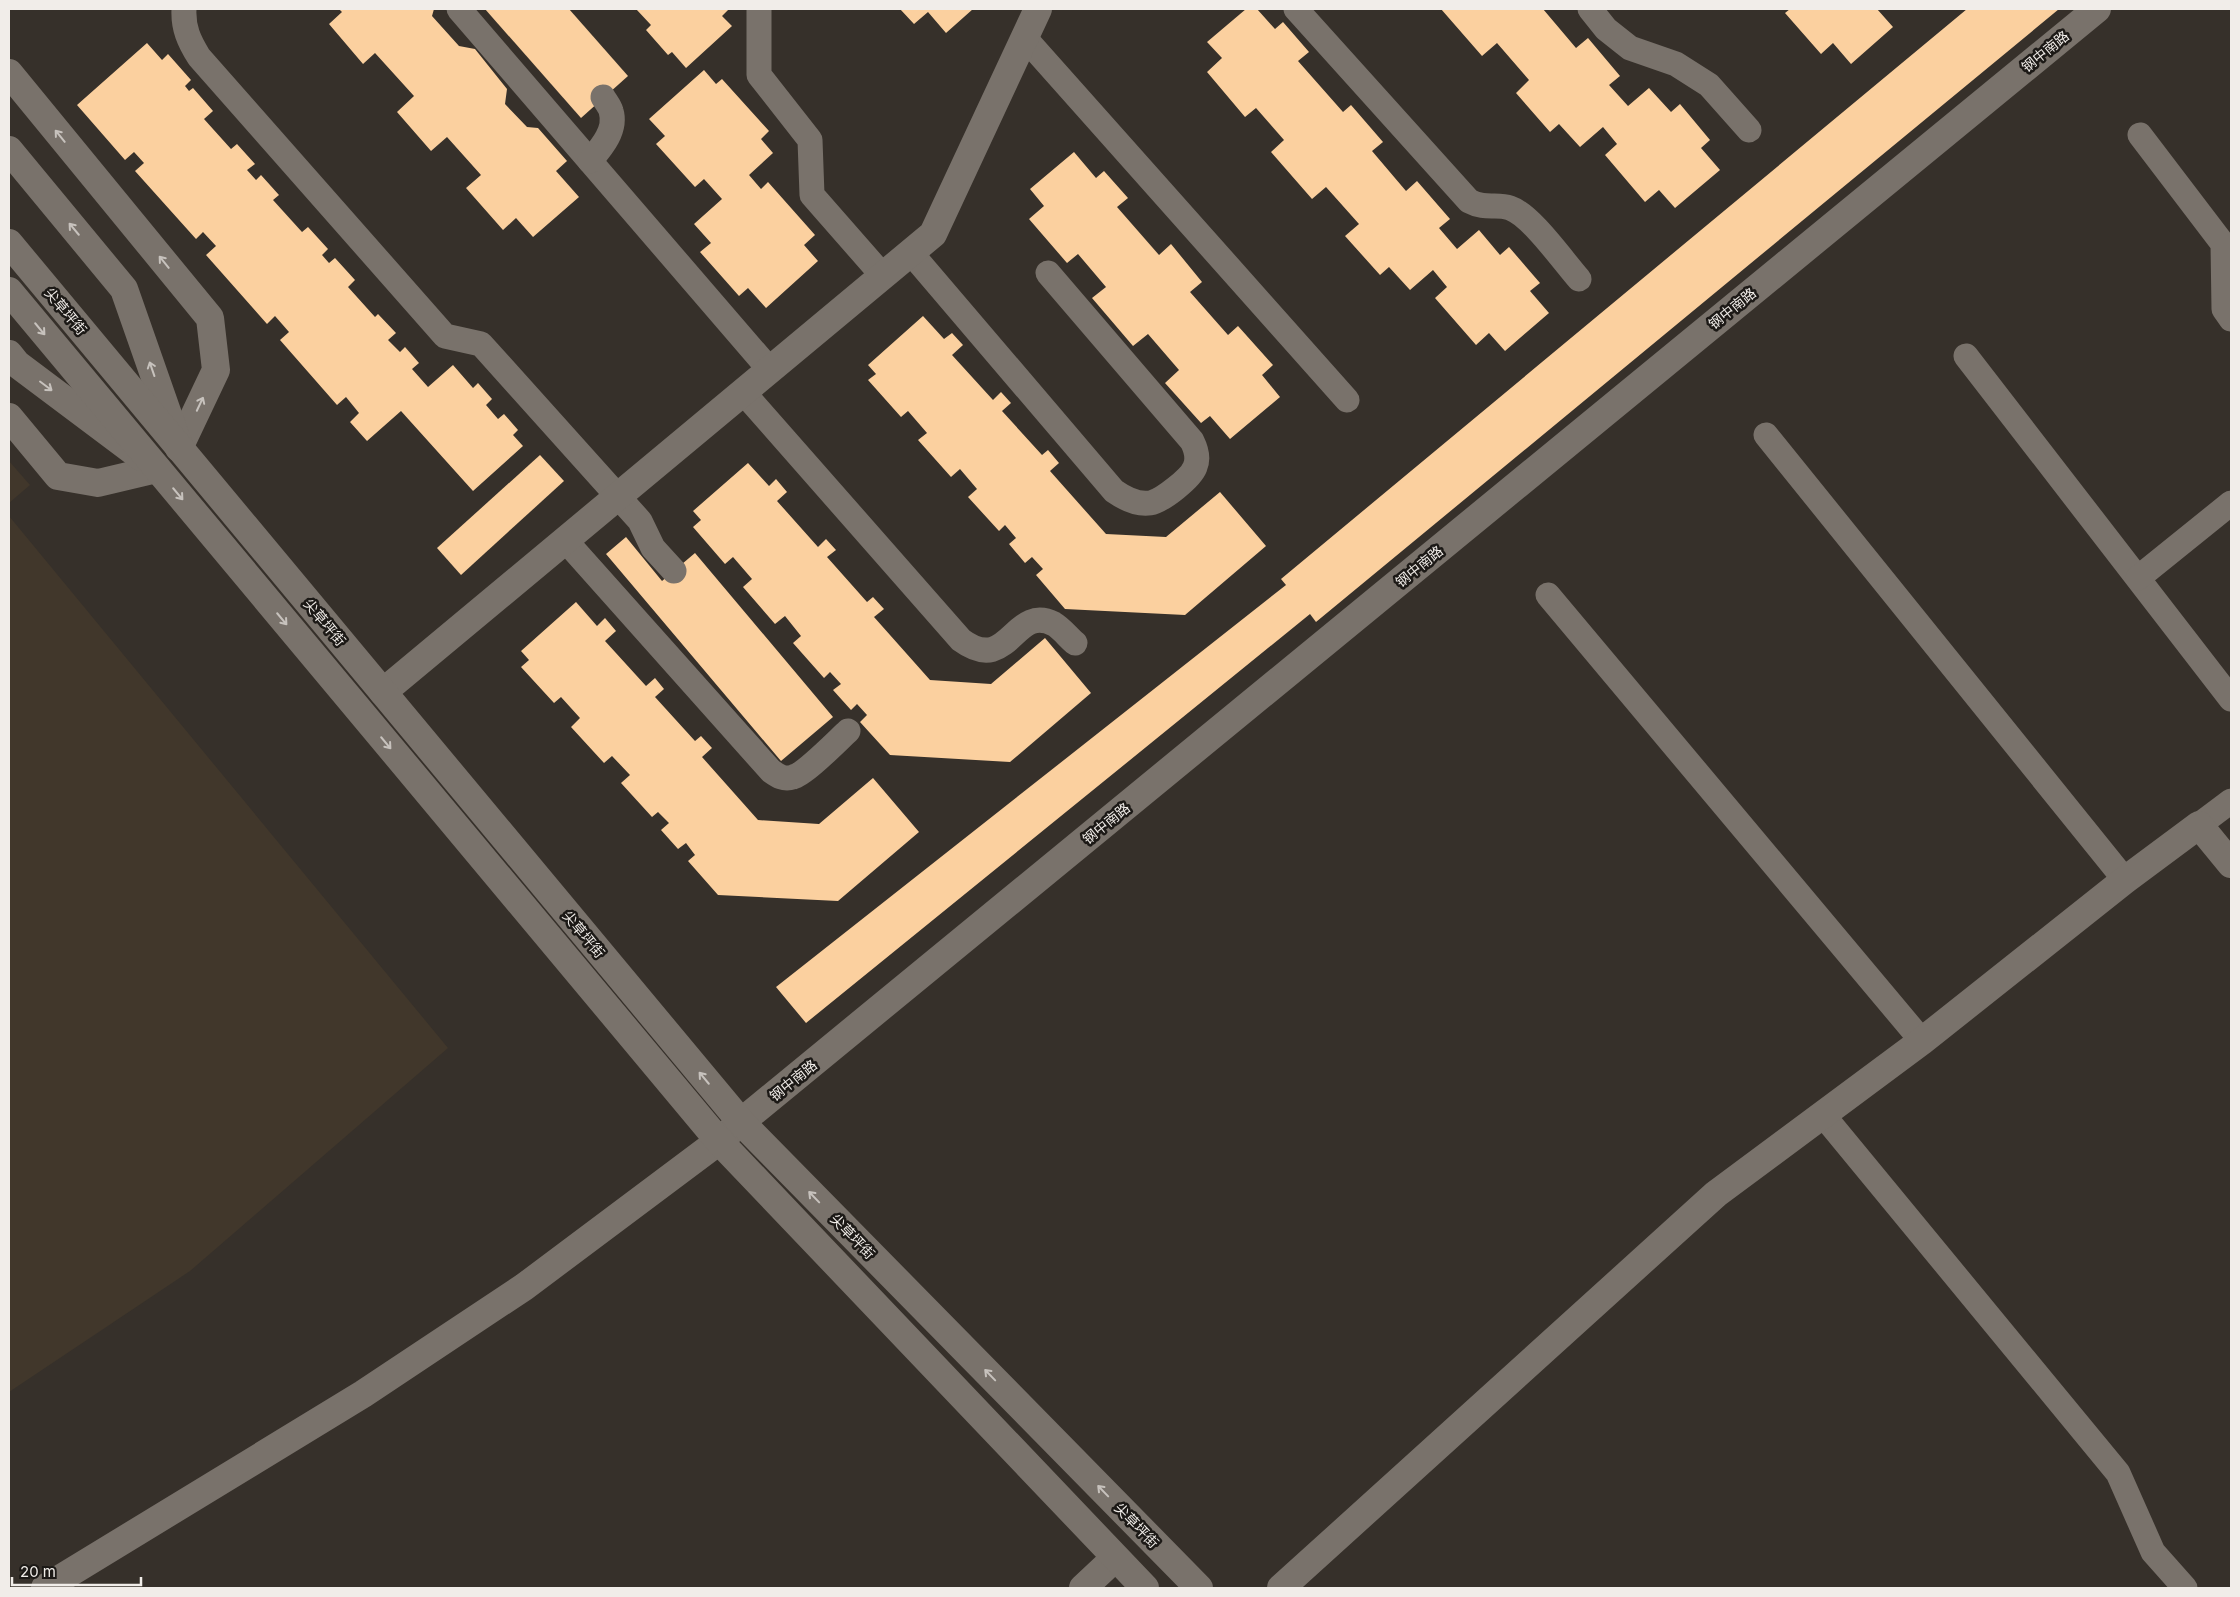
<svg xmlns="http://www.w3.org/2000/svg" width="2240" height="1597" font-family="Inter,'Noto Sans SC',sans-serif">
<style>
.built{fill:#41372b}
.building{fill:#fbd09f}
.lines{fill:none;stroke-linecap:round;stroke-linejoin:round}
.service{stroke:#79726b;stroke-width:25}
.pedestrian{stroke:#79726b;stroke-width:28}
.minor{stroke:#79726b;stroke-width:28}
.tertiary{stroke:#79726b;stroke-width:28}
.secondary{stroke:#79726b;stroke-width:28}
.oneway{stroke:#c7c2bd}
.labels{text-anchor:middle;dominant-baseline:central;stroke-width:5;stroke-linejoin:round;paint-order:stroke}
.street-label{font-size:14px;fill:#f1ede9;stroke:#1c1916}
</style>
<rect width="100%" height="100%" fill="#36302a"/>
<g class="built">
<polygon points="9,461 30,485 9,503"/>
<polygon points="9,516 448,1048 190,1271 9,1392"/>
</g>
<g class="building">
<polygon points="339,9 434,9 432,16 459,46 475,49 507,89 505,104 527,127 538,128 567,161 556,171 579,197 533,237 516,218 503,230 466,188 481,175 447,137 431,151 397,112 414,96 375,53 363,64 329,24 342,12"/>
<polygon points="485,9 569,9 628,76 581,118"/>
<polygon points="636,9 729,9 722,16 732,26 686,68 672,52 668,55 646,30 651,25"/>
<polygon points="900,9 973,9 946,33 928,12 914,24"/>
<polygon points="1246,9 1257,9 1275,29 1283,22 1309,52 1298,61 1343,112 1351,105 1383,142 1372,151 1406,191 1417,181 1450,219 1439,228 1457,249 1479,230 1500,255 1509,247 1540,283 1530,291 1549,313 1505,351 1489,333 1476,345 1435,298 1447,287 1433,270 1410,290 1389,267 1380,275 1345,236 1359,224 1326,187 1312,199 1271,152 1284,140 1256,108 1245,117 1207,72 1222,58 1207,42"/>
<polygon points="1441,9 1543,9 1576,48 1588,38 1620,76 1609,85 1628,106 1649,88 1671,112 1680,104 1710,140 1701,148 1720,170 1675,208 1659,190 1645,202 1605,155 1617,144 1603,127 1580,147 1559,124 1550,132 1516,93 1529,80 1497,43 1482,56"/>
<polygon points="1790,9 1877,9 1893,27 1851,64 1833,43 1821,54 1785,13"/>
<polygon points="1967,9 2059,9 1316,622 1310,614 806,1023 776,987 1286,585 1281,579"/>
<polygon points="147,43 162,60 168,54 191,80 185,86 189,91 193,88 213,111 204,119 231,149 237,144 255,164 247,170 256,180 261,175 279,195 273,200 302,232 308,227 328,249 322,255 329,263 335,258 355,280 348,287 375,317 378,314 396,333 388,340 400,352 405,347 419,363 412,369 428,387 453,365 473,388 478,383 492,399 486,405 498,419 504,414 518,430 513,435 523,446 473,491 401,411 367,441 350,422 359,413 346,397 337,405 280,340 289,332 275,316 267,324 206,255 216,246 203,232 196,239 135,171 144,163 134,152 125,160 77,105"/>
<polygon points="704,70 716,84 722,79 769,131 761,139 773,153 749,175 761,189 768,182 815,235 804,245 818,261 766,308 748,288 739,296 700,252 711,243 694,224 722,199 704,179 695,187 656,144 665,136 649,119"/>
<polygon points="1074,152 1096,178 1104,171 1128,198 1117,207 1159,255 1171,244 1202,282 1190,292 1228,335 1238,326 1273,365 1262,375 1280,397 1230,439 1210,416 1201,423 1165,383 1179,370 1148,334 1133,346 1092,298 1106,287 1078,254 1067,263 1029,219 1044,206 1030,189"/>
<polygon points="923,316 944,339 952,333 963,345 952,355 993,400 1001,392 1011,403 1002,411 1042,455 1048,450 1059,463 1050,471 1106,534 1166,537 1220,492 1266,546 1185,615 1065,609 1036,575 1043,569 1032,557 1025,563 1009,544 1016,538 1005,525 999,531 968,497 977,489 960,469 951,477 918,440 927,433 908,411 901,417 868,380 876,374 868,365"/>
<polygon points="540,455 564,481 461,575 437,548"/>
<polygon points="748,463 769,486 776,479 787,492 777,501 818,547 826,539 836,550 827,557 867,602 873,597 884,609 874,617 930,680 991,684 1045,638 1091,693 1010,762 890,755 860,722 867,715 857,704 851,710 833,690 841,684 830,672 824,678 793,643 801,636 785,616 775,624 743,587 752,579 733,557 725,564 693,527 701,520 693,511"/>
<polygon points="626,537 662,581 695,553 833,717 781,761 606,554"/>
<polygon points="576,602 597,626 605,618 616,631 605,641 646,686 655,678 664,689 655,697 695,741 701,736 712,748 702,757 758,820 819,824 873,778 919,832 838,901 718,895 688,861 695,855 686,843 678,849 661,830 669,823 658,812 652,817 621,783 630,775 612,756 604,763 571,727 580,718 561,697 554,703 521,667 529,660 521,651"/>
</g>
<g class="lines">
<g class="service">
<path d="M184,9C183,28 189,41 199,57L445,336L481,344L640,521L653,548L674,571"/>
<polyline points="459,9 770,370"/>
<polyline points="759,9 759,75 810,140 812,195 883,276"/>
<path d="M1296,9L1469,201C1486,210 1496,203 1510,208C1531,215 1563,261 1579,279"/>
<polyline points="1590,9 1606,29 1630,48 1676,64 1709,85 1749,130"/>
<polyline points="1024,37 1347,400"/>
<polyline points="2140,135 2223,244 2224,309 2231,319"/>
<path d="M590,161C601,148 617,130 611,111C610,107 606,102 603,97"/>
<path d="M911,253L1114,491C1124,498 1137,505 1150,503C1162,501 1191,478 1195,467C1199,458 1196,449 1192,441L1048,273"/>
<polyline points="1966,356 2231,699"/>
<path d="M743,392L961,640C1010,676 1013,603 1054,624C1061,628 1068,637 1075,643"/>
<polyline points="1766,435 2125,880"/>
<path d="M565,540L771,771C778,776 784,780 793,777C805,774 837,741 848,731"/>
<polyline points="2138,578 2231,503"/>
<polyline points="1548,595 1922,1041"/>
<polyline points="2199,825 2231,801"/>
<polyline points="1823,1115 2118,1473 2153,1552 2185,1588"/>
</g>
<polyline class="pedestrian" points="741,1122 2097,9"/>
<g class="minor">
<polyline points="9,73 210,318 216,370 179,448"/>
<polyline points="9,417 58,476 98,483 157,469"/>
<polyline points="383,692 933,234 1038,9"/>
<polyline points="45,1588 363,1394 524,1287 719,1141 741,1122"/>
<polyline points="1083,1588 1115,1558"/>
<polyline points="1281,1588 1716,1194 1922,1041 2125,880 2199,825 2231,864"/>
</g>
<g class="tertiary">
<polyline points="9,150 124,289 179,446"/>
<polyline points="9,354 17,364 141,457"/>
</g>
<g class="secondary">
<polyline points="9,243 741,1122 1199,1588"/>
<polyline points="9,291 719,1141 1145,1588"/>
</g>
</g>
<defs><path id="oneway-shaft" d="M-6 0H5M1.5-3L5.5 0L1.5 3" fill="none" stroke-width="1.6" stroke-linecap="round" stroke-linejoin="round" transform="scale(1.25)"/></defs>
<g class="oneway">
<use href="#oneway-shaft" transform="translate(60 136) rotate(-129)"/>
<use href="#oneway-shaft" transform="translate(74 229) rotate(-130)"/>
<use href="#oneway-shaft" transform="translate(164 262) rotate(-129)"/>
<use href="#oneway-shaft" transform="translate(40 329) rotate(50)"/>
<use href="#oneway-shaft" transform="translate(152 369) rotate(-109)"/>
<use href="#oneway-shaft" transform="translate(46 386) rotate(37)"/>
<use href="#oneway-shaft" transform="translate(200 404) rotate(-65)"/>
<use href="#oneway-shaft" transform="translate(178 494) rotate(50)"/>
<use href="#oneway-shaft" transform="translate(282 619) rotate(50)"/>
<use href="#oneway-shaft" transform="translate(386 743) rotate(50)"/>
<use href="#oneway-shaft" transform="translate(704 1078) rotate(-130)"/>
<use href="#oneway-shaft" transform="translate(814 1197) rotate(-134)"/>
<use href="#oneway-shaft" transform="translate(990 1375) rotate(-134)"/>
<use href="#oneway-shaft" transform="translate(1103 1491) rotate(-134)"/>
</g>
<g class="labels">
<g class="street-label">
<text transform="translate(2045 51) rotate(-39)">钢中南路</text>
<text transform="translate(1732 308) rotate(-39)">钢中南路</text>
<text transform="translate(66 311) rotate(50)">尖草坪街</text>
<text transform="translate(1419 566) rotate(-39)">钢中南路</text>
<text transform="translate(325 622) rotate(50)">尖草坪街</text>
<text transform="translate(1106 823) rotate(-39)">钢中南路</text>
<text transform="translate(584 934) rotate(50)">尖草坪街</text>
<text transform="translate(793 1080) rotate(-39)">钢中南路</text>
<text transform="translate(853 1236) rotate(46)">尖草坪街</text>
<text transform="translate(1137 1525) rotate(46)">尖草坪街</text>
</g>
</g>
<rect width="2240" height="1597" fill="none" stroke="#f1ede9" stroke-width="20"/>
<path d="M12 1577v8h129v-8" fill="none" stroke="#f1ede9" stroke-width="2.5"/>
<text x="20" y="1577" font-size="15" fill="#f1ede9" stroke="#1c1916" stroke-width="4" paint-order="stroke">20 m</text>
</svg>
